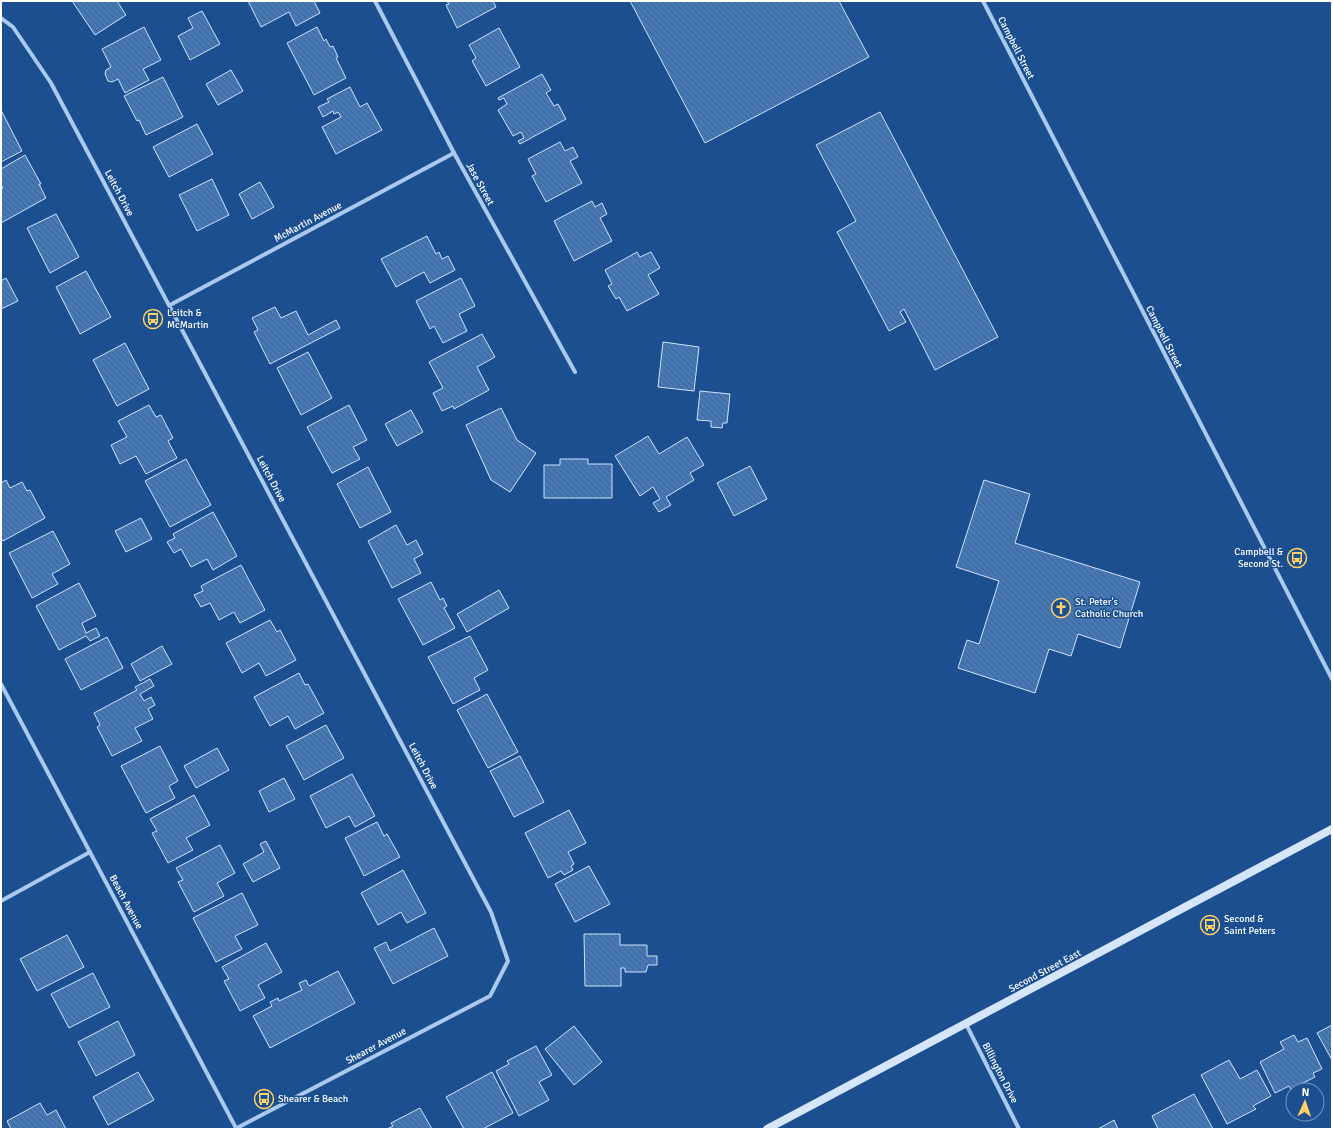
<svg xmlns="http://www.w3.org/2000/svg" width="1333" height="1130" font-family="Signika,sans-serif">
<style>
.building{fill:url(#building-back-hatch);stroke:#cfe3fa}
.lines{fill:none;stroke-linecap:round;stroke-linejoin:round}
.minor{stroke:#a9c9ee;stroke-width:4}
.secondary{stroke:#d6e6fa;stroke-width:8}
.labels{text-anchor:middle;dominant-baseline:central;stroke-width:3;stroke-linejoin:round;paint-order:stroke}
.street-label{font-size:10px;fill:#fff;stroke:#1b4f8f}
.poi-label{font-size:10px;fill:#fff;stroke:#1b4f8f;text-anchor:start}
</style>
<defs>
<pattern id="building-back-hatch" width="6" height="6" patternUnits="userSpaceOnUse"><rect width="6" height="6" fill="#4478b7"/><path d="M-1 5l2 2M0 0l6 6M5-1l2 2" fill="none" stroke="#486282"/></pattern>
</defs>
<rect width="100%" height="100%" fill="#1b4f8f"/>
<g class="building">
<polygon points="72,1 117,1 126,15 95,35"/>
<polygon points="248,1 314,1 320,13 296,26 289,12 261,27"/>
<polygon points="447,1 493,1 496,7 457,28 446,5 449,4"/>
<polygon points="630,1 839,1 869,57 705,143"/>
<polygon points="202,11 220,44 190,60 178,36 193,28 188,18"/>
<polygon points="144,27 161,60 143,69 149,80 125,93 118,79 112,82 108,81 105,74 106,70 111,67 102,49"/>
<polygon points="317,27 324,41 326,39 330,47 333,46 338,57 336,58 346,78 314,95 287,43"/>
<polygon points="499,28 520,67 486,86 472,61 476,58 469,45"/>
<polygon points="231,70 243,91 218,105 206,84"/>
<polygon points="542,74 551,90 546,93 554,106 558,104 566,119 520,144 518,141 524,138 521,132 513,136 498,110 507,104 504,98 499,100 498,98"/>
<polygon points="163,77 183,117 146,135 139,120 137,121 124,96"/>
<polygon points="350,87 360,107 367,103 382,130 336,154 322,127 341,117 338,112 334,114 333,111 323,117 318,107 329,102 327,99"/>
<polygon points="1,110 22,151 1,162"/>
<polygon points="880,112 998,337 935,370 904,309 900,312 906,322 889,331 837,232 856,221 816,145"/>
<polygon points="197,124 213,154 169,177 153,147"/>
<polygon points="560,142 565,151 573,147 578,157 570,161 582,183 546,202 532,176 536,174 528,159"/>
<polygon points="25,155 41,184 39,184 46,198 1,223 1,189 3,188 1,185 1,169"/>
<polygon points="212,179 229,215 197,231 179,195"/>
<polygon points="260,182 274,207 252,219 239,194"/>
<polygon points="592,201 595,207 602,203 607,214 600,218 612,241 574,261 554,221"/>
<polygon points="56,214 79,257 50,273 27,228"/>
<polygon points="427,236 436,254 439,252 442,259 448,256 455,270 430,283 424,272 396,287 381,259"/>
<polygon points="637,252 640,257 651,252 660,268 648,275 659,294 627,311 619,297 616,299 608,286 612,284 605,270"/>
<polygon points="86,271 111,317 80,334 56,287"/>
<polygon points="6,278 18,301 1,309 1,281"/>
<polygon points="461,278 475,306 459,314 467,331 443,343 434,326 430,329 416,301"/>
<polygon points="275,307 281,318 296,311 308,335 336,320 340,328 270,364 254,332 258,330 252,318"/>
<polygon points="482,334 495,357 477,367 489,390 454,409 453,406 442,411 433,393 443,388 429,362"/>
<polygon points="663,342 699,347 694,391 658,387"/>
<polygon points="125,343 149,389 117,406 93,360"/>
<polygon points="308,352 332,398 301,415 277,368"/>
<polygon points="700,391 730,394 727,423 723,423 722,428 711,427 711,421 697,420"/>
<polygon points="149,405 156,417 161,415 173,438 168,441 177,458 146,474 136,456 120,464 111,445 127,437 118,421"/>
<polygon points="349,405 367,440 353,447 360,459 332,473 307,427"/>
<polygon points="501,408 517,440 536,453 510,492 491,480 466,425"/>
<polygon points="411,410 423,432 397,446 385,424"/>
<polygon points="648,436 659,454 687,437 704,465 690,473 694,480 666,497 671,505 659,512 653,503 660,499 653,487 640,496 615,456"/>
<polygon points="186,459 211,505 170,527 145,481"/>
<polygon points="560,459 588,459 588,464 612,464 612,498 544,498 544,465 560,465"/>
<polygon points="750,466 767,499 734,516 717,483"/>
<polygon points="368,467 391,512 360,528 337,484"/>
<polygon points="6,480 10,488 22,482 27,491 30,490 45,518 3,541 1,538 1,483"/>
<polygon points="984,480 1030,494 1015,543 1140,582 1120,648 1078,634 1071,656 1049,649 1035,693 958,668 967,640 979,644 999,581 956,567"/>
<polygon points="213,512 237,556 213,570 207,559 191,567 181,549 174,553 167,542 175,538 173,534"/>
<polygon points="141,518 152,539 126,552 115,531"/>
<polygon points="396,525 407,545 416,540 423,554 414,559 421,573 392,588 368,541"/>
<polygon points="53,531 70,564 52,574 58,584 32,598 9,553"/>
<polygon points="241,565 265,610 240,623 234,612 219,620 210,603 201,607 194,595 203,591 201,586"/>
<polygon points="431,582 440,600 443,598 447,606 444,608 455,628 423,645 398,599"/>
<polygon points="79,583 96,616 82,623 86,633 96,628 100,636 90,641 86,636 59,650 36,606"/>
<polygon points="499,590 509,608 467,632 457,614"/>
<polygon points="270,620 277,632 280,630 296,660 266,676 259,663 242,673 226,643"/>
<polygon points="470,636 488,670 474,678 480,690 453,704 428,657"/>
<polygon points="107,637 123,668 81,690 65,659"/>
<polygon points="162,646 172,664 140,681 131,664"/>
<polygon points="299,673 305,685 308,684 324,713 295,729 288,716 270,726 254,697"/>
<polygon points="150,679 154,686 140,694 144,701 151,697 155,705 148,709 153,719 135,728 142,741 112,756 97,727 100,725 94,713 137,690 135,687"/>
<polygon points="487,694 518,752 488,768 457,710"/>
<polygon points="326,725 344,758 304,780 286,746"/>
<polygon points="160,746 178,781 169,786 175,798 146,813 121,766"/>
<polygon points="217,748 229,770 196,788 184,766"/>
<polygon points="520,756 544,802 514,817 490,771"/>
<polygon points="352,774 375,816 355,827 349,816 326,828 310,796"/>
<polygon points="284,778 295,799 269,812 259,791"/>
<polygon points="194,795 210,825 186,838 193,850 168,863 152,833 157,831 150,819"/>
<polygon points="569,810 586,843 568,852 574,864 571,866 573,870 564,875 561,871 548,878 525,833"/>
<polygon points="377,822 384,836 387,834 400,857 364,876 345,838"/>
<polygon points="266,841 280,868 253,882 243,864 264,852 260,844"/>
<polygon points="220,845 235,873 217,883 224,896 194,912 178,882 183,880 176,868"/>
<polygon points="589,866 610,904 575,922 555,884"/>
<polygon points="403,870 426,913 407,923 401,912 378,925 361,893"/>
<polygon points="242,893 258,925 235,936 242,949 216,962 193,918"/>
<polygon points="434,928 448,956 393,984 374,948 386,942 390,951"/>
<polygon points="584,934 620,934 620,945 647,945 647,956 657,956 657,965 648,965 646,972 625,972 625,968 621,968 621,986 585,986"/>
<polygon points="67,935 84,967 37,991 20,959"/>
<polygon points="266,943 282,972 258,985 265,998 240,1011 224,981 229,979 222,967"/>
<polygon points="338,971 355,1003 270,1048 253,1016 272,1006 270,1002 278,998 279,1001 302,990 299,983 306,980 309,986"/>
<polygon points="93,973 110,1007 69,1028 51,994"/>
<polygon points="118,1021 135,1055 96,1076 78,1042"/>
<polygon points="1332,1025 1332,1060 1317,1033"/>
<polygon points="574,1026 602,1062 574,1085 545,1049"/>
<polygon points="1294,1035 1298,1042 1307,1038 1322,1069 1313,1073 1315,1077 1291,1089 1289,1086 1275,1093 1260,1062 1284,1049 1280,1042"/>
<polygon points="536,1046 552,1075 539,1082 549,1100 519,1116 496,1071 509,1064 507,1061"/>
<polygon points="1229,1060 1240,1079 1257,1070 1271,1096 1253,1106 1256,1109 1227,1124 1201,1075"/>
<polygon points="138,1072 154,1100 108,1125 93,1097"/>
<polygon points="492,1072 513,1113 483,1129 464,1129 446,1097"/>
<polygon points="1194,1094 1213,1129 1158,1129 1152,1116"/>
<polygon points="40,1103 47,1115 56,1110 66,1129 11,1129 7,1121"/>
<polygon points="420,1108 432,1129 387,1129 393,1126 391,1123"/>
<polygon points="1114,1120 1118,1129 1098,1129"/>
</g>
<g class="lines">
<g class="minor">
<polyline points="375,1 454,153 575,372"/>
<polyline points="983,1 1332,679"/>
<polyline points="1,18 13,27 51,83 491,912 508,961 490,996 235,1129"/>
<polyline points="170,305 454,153"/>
<polyline points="1,684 236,1128"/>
<polyline points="1,901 90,852"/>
<polyline points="966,1024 1019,1129"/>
</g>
<polyline class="secondary" points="767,1129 1332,829"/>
</g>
<defs>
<g id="bus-ring" transform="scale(1)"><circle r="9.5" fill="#1b4f8f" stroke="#ffd166" stroke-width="1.5"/><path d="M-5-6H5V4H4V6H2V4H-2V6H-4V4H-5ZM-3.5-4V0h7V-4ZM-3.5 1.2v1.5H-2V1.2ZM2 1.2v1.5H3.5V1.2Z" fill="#ffd166"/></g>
<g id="church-ring" transform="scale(1)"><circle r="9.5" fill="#1b4f8f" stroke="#ffd166" stroke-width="1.5"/><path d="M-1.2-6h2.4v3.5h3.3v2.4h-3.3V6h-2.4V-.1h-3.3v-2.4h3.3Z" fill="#ffd166"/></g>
</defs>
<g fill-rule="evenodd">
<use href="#bus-ring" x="153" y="319"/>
<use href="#bus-ring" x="1297" y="558"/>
<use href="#church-ring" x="1061" y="608"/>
<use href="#bus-ring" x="1210" y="925"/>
<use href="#bus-ring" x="264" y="1099"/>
</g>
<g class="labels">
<g class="street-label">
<text transform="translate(1016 48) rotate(63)">Campbell Street</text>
<text transform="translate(480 184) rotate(61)">Jase Street</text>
<text transform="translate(119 193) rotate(62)">Leitch Drive</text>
<text transform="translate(308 222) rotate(-28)">McMartin Avenue</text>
<text transform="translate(1164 337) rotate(63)">Campbell Street</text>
<text transform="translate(271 479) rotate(62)">Leitch Drive</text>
<text transform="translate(423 766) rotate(62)">Leitch Drive</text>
<text transform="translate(126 902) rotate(62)">Beach Avenue</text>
<text transform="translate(1045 971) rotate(-28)">Second Street East</text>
<text transform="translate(376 1046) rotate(-28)">Shearer Avenue</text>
<text transform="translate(1000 1073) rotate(63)">Billington Drive</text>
</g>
<g class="poi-label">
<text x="167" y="313">Leitch &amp;<tspan x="167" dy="12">McMartin</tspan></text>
<text x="1283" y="552" text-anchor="end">Campbell &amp;<tspan x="1283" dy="12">Second St.</tspan></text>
<text x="1075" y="602">St. Peter's<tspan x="1075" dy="12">Catholic Church</tspan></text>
<text x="1224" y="919">Second &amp;<tspan x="1224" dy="12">Saint Peters</tspan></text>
<text x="278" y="1099">Shearer &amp; Beach</text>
</g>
</g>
<rect width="1333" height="1130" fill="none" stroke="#ffffff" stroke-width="4"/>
<g transform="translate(1305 1102) rotate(3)"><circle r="19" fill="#1b4f8f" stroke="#7695bc"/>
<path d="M0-3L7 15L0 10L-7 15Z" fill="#ffd166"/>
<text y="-6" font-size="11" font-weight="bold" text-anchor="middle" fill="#ffffff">N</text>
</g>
</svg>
